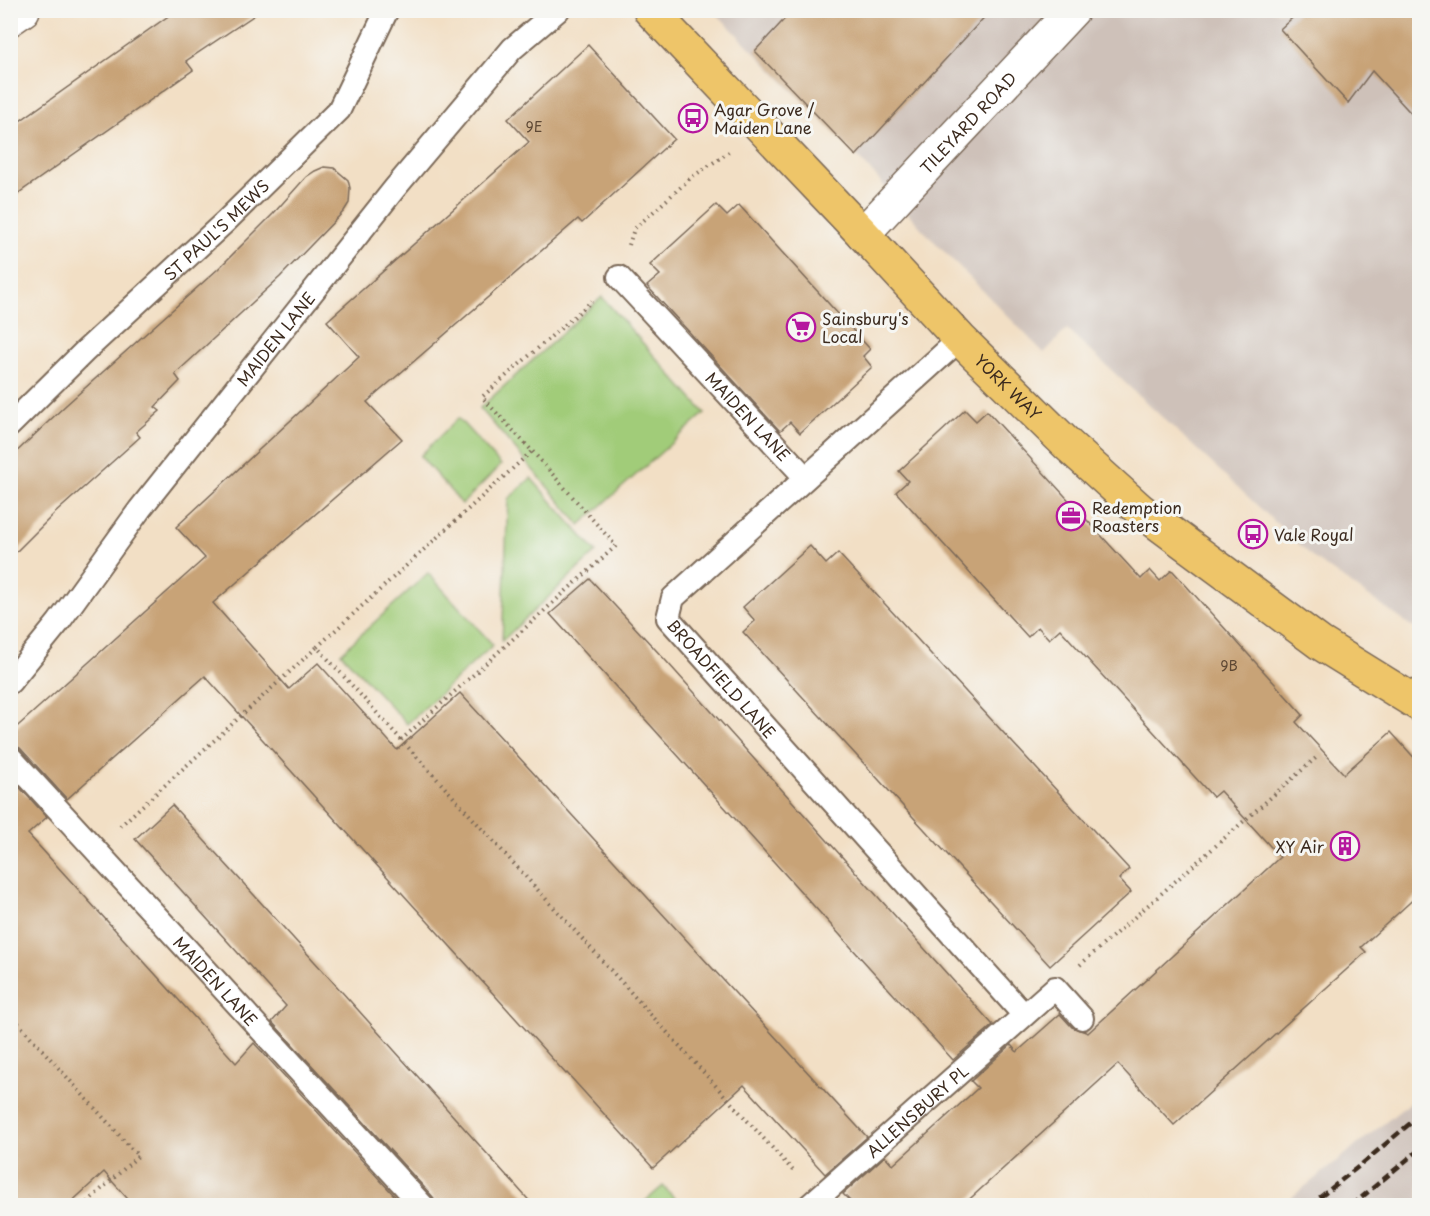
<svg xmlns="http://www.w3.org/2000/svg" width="1430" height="1216" font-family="'Playpen Sans',sans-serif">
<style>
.industrial{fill:#cec1b9}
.green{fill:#a1cc79;stroke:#6e7b4c;stroke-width:1.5}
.building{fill:#c8a377}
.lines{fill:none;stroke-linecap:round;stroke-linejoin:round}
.service-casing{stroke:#7b6958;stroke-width:26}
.minor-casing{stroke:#7b6958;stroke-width:36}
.tertiary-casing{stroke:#7b6958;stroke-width:36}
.primary-casing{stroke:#7b6958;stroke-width:36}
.path{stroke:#7b6958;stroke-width:4;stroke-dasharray:1.5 4.5;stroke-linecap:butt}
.service{stroke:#fff;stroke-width:22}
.minor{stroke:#fff;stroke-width:33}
.tertiary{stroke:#fff;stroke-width:33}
.primary{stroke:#eec569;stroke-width:33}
.rail{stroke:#3b2a1e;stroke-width:4.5;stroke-dasharray:9 4.5;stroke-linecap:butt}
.labels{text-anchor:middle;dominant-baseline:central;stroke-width:6;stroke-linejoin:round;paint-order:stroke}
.number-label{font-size:14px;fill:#5e4834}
.poi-label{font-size:16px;fill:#3b2a1e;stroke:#f6f6f2;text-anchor:start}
.street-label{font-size:16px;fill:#3b2a1e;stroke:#f6f6f2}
</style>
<rect width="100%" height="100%" fill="#f6f6f2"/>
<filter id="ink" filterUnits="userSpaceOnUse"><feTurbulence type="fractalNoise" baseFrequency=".0167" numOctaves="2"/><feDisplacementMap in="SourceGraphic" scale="12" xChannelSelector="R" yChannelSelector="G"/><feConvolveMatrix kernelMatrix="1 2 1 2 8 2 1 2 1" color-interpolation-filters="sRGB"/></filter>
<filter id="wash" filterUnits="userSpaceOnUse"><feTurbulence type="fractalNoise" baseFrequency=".008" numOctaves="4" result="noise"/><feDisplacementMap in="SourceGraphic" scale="24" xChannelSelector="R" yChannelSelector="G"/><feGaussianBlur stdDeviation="1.35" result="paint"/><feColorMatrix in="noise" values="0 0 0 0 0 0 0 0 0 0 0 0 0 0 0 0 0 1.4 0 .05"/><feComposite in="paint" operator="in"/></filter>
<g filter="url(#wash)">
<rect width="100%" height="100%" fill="#f2dfc5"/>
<g class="industrial">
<polygon points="714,11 1419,11 1419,622 1414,628 1315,559 1067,329 1044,353 922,229 872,172"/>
<polygon points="1419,1094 1419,1205 1282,1205 1407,1105"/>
</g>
<g class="green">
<polygon points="602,297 705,413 580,525 480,408"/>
<polygon points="458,418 501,465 462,504 420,456"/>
<polygon points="531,478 596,552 502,641 508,499"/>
<polygon points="428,573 493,645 407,724 341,653"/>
<polygon points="663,1186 681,1205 641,1205"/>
</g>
<g id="blocks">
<g class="building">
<polygon points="177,10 262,10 186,61 193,70 10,199 10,128"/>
<polygon points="793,10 991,10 856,156 755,51"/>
<polygon points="1301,10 1419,10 1419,122 1372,71 1348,103 1280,29"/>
<polygon points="588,45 674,139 582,223 578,219 367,402 402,439 213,603 289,689 318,663 397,750 460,693 867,1137 825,1174 744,1085 653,1168 567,1073 566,1074 205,676 67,799 20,748 10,744 10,733 205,558 176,527 359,357 327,321 529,142 508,119"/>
<polygon points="324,167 334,168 348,180 350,188 349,203 344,211 280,277 175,374 180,381 155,407 160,411 136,432 140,437 54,514 10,558 10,458 66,405 218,269 273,214 306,177 315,171"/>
<polygon points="716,205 727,216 739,205 870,349 863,356 872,367 800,433 790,422 780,431 647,286 660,275 650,265"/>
<polygon points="965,410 976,421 987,411 1141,579 1150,570 1160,581 1172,570 1303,715 1296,722 1344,774 1391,732 1419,763 1419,894 1361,947 1366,952 1174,1125 1118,1064 962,1206 848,1206 852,1203 843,1194 885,1156 893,1165 978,1088 971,1081 1011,1045 1017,1052 1060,1014 1072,1027 1088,1033 1280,857 1220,791 1213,797 1060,629 1049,639 1038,627 1028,637 896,492 908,481 899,471"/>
<polygon points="810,546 826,564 838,553 1129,869 1119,879 1131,892 1050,966 743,632 755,621 743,607"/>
<polygon points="590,579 667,662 993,1025 953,1060 550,614"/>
<polygon points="10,777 47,817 28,834 236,1063 254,1043 404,1206 134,1206 104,1172 67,1206 10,1206"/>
<polygon points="172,805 324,972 534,1206 436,1206 433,1197 272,1022 286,1006 135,839"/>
</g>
</g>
</g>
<g filter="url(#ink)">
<use href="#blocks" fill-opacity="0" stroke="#7b6958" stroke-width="1.5"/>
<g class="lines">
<g class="service-casing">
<g id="service">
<path id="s1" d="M619,277L805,477"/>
<path id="s2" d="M960,339L673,598L668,618L1024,1015"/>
<path id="s3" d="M10,425L84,352L226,221L339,110L387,10"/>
<path id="s4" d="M10,682L58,623L140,509L395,188L512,49L558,10"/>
<path id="s5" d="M10,757L423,1206"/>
<path id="s6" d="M809,1206L1055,988L1082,1018"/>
</g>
</g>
<g class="minor-casing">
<g id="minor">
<path id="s7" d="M863,234L1073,10"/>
</g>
</g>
<g class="tertiary-casing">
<polyline id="tertiary" points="10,19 23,10"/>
</g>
<g class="primary-casing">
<g id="primary">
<path id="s8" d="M650,10L863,234L960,339L1068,445L1140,510L1209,561L1320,643L1420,705"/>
</g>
</g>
<g class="path">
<polyline points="629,245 634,229 692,177 729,152"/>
<polyline points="317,647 532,451 482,397 592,301"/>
<polyline points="401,740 616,546 532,451"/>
<polyline points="120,826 317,647 795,1173"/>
<polyline points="1080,965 1318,756"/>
<polyline points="10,1014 138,1156 83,1206"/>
</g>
<use href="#service" class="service"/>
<use href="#minor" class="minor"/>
<use href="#tertiary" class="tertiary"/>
<use href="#primary" class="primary"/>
<g class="rail">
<polyline points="1309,1206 1363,1163 1420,1115"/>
<polyline points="1351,1206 1420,1149"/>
</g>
</g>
</g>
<defs>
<g id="bus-ring" transform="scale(1.5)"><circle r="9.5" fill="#f6f6f2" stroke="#b5179e" stroke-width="1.5"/><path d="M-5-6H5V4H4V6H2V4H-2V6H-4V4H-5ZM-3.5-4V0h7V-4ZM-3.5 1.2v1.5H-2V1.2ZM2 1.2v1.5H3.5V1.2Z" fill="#b5179e"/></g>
<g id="supermarket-ring" transform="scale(1.5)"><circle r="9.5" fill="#f6f6f2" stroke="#b5179e" stroke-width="1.5"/><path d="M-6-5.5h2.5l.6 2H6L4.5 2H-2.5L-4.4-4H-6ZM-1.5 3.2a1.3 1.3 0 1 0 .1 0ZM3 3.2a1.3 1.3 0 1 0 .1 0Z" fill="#b5179e"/></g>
<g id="office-ring" transform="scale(1.5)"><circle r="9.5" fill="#f6f6f2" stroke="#b5179e" stroke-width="1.5"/><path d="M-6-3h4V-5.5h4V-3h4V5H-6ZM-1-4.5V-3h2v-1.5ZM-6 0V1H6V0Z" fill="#b5179e"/></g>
<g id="building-ring" transform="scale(1.5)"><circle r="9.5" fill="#f6f6f2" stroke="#b5179e" stroke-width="1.5"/><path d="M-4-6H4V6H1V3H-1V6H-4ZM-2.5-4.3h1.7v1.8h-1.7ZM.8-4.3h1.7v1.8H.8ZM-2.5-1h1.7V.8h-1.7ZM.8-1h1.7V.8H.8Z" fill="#b5179e"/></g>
</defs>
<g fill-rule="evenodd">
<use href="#bus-ring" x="693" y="118"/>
<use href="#supermarket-ring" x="801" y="327"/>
<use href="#office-ring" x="1071" y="516"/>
<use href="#bus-ring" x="1253" y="534"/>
<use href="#building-ring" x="1345" y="846"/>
</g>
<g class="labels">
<g class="number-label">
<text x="534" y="126">9E</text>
<text x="1229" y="665">9B</text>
</g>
<g class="poi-label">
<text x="714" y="109">Agar Grove /<tspan x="714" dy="18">Maiden Lane</tspan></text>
<text x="822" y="318">Sainsbury's<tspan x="822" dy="18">Local</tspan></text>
<text x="1092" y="507">Redemption<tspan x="1092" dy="18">Roasters</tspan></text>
<text x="1274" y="534">Vale Royal</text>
<text x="1324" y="846" text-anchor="end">XY Air</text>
</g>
<g class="street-label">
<text stroke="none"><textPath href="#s7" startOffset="153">TILEYARD ROAD</textPath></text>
<text stroke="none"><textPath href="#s3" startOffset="284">ST PAUL'S MEWS</textPath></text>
<text stroke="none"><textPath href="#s4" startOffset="434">MAIDEN LANE</textPath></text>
<text stroke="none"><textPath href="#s8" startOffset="520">YORK WAY</textPath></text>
<text stroke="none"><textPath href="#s1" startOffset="190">MAIDEN LANE</textPath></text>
<text stroke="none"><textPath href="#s2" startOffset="488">BROADFIELD LANE</textPath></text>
<text stroke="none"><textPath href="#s5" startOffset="304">MAIDEN LANE</textPath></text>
<text stroke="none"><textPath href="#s6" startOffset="144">ALLENSBURY PL</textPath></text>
</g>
</g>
<rect width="1430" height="1216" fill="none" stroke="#f6f6f2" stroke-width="36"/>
</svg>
